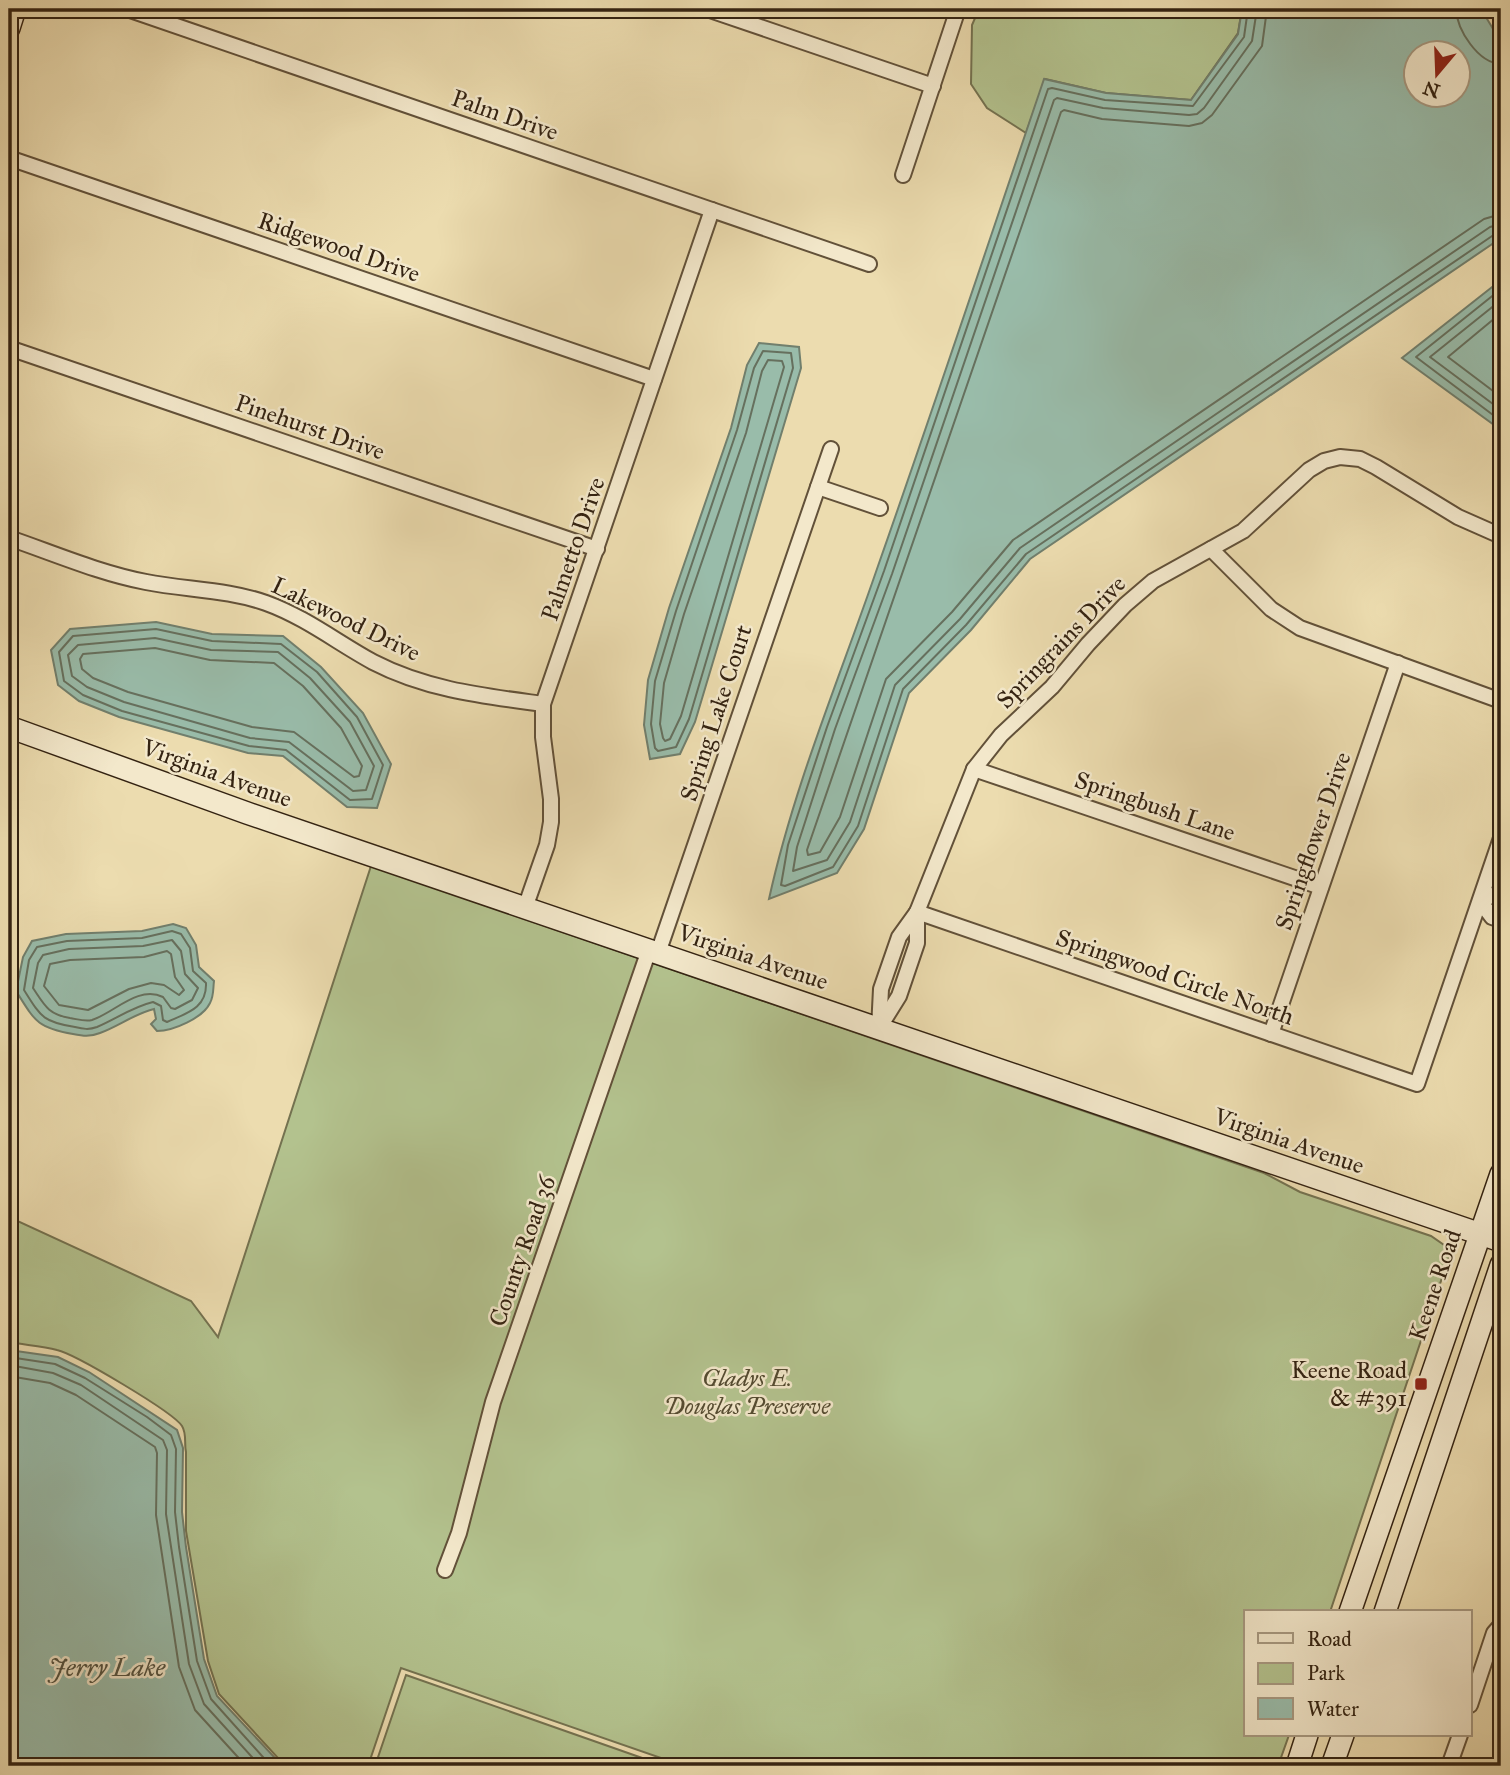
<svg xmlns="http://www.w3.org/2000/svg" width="1510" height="1775" font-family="'IM FELL Great Primer',serif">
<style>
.green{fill:#b3c28e;stroke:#747250;stroke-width:2}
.water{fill:#99bcaa;stroke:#717f6d;stroke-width:2;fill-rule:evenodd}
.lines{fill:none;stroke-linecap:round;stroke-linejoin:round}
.shore{stroke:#66705e;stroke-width:2}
.street-casing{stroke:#625139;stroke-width:18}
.secondary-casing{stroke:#342312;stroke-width:24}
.street{stroke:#f3e8cb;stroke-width:14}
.secondary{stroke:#f3e8cb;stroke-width:21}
.poi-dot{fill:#8f2418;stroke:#f3e8cb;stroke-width:2.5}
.labels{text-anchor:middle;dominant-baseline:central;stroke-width:5;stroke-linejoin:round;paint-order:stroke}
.street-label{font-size:24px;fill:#342312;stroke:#f3e8cb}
.poi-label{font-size:24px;fill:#342312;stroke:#f3e8cb;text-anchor:end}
.park-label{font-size:24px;font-style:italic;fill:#544b31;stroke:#f3e8cb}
.water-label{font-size:26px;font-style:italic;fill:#525140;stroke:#f3e8cb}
</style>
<rect width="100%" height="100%" fill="#ecdcaf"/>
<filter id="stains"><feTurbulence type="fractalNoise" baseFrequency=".00286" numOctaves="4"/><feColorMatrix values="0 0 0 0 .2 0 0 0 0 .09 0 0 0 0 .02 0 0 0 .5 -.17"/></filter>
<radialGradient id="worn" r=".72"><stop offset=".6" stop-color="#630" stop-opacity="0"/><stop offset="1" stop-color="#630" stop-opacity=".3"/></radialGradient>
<g class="green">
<polygon points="979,9 1242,9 1238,33 1191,100 1106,93 1045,79 1026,133 987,108 971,84 972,25"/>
<path d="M371,866L1264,1173L1300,1192L1431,1236L1444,1245L1450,1254L1330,1612H1246V1735H1289L1278,1766H684L401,1668L368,1766H283L279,1759L219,1694L208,1661L186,1531V1452C184,1443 187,1434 182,1426C173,1412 75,1354 57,1350C42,1346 25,1345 9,1342V1217L191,1301L218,1337Z"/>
<polygon points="406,1675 665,1766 375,1766"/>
</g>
<g class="water">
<path d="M1242,9H1481L1501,42V238L1030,559L971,630L909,693L864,829L837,873L769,899C794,785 840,677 878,566C935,404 989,241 1044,79L1106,93L1191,100L1238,34ZM1458,52V94H1416V52Z"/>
<polygon points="1501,280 1501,430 1402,358"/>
<polygon points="759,343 799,347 801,368 695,722 680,754 650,759 644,725 648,680 669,608 731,428 747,365"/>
<polygon points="156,622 212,634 283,636 321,667 363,713 391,764 377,808 347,807 283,756 248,753 119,717 79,701 58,685 51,650 70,629"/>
<path d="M173,924L186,928L196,945L199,967L214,981C213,988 214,996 210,1003C203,1018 173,1031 157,1031L151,1024L156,1019L154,1009C134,1014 119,1026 100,1033C90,1037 83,1036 73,1034C37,1028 35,1021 16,991L23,957L32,941L66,934L142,931Z"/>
<polygon points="9,1350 58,1357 89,1372 177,1430 183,1448 182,1512 186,1547 204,1659 217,1696 276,1759 279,1766 9,1766"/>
</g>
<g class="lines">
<g class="shore">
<polyline points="1248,9 1244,37 1193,106 1105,100 1052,88 1048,89 884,571 827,727 788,845 781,885 785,886 833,867 858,826 903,689 966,625 1026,554 1495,234 1501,233"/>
<polyline points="1257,9 1252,41 1204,108 1197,114 1189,115 1103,108 1057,98 1054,100 892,574 835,729 797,847 793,871 827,860 850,822 895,685 960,619 1020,548 1490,227 1501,224"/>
<polyline points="1267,9 1262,46 1212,115 1202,123 1189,126 1102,119 1064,110 1061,112 807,850 808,855 820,852 840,817 886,679 952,612 1013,540 1484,219 1501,214"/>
<path d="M1456,9C1457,30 1478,63 1501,64"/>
<polyline points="1501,289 1416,357 1501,421"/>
<polyline points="1501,300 1430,357 1501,410"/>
<polyline points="1501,313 1448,357 1501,397"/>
<polygon points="763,351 791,353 793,368 689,719 676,747 658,751 655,748 651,724 655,681 676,611 737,430 754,368"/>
<polygon points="768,360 782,361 784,367 681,716 670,739 665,741 663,738 660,724 664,683 684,614 746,433 762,371"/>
<polygon points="156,629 212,641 281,644 317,672 357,717 383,765 372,799 350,800 286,750 249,746 122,711 83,695 64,681 59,652 73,636"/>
<polygon points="155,638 211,650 278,652 310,678 350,722 374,766 366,790 353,791 289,742 250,738 124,702 87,687 72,676 68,655 78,645"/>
<polygon points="155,648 210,660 274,663 303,686 341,728 362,766 359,776 354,777 294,732 252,727 128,692 93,678 82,669 80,659 83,654"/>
<path d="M172,931L181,934L190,948L193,971L206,983C207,1008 187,1013 167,1022L163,1020L161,1006L153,1002C132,1007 116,1019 97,1027C89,1030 83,1029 75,1027C43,1022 41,1017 24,990L29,960L37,947L67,941L142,938Z"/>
<path d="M172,940L181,951L185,974L198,988L192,1000L175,1009L171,1008L163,997C138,985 114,1013 92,1020C85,1022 77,1019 70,1018C48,1014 45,1006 33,988L38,963L43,955L69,949L143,946Z"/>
<polygon points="167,951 171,954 175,977 184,990 179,995 164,985 151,983 129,989 88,1010 59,1005 44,986 50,964 70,960 144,957"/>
<polyline points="9,1357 55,1364 85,1378 147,1417 171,1435 176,1449 175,1512 179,1547 197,1661 211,1699 271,1766"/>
<polyline points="9,1365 53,1373 81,1385 163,1440 167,1450 166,1514 189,1664 204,1704 260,1766"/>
<polyline points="9,1376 50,1383 76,1395 155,1447 157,1453 156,1515 179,1667 195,1710 246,1766"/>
</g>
<g class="street-casing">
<g id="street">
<polyline points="127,9 869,264"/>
<polyline points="707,9 933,86"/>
<polyline points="9,158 654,379"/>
<polyline points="903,175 958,9"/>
<polyline points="9,348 597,549"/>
<polyline points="818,487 880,508"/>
<path d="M9,538C53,553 99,573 146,582C186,590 227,589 266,603C305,617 338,643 373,662C427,690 484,696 543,704"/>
<polyline points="1211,549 1271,609 1300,628 1501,701"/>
<polyline points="974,769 1321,887"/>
<polyline points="1501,894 1498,893 1480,901 1492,917 1501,920"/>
<polyline points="525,908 547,845 551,822 551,799 543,737 543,704 712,210"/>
<polyline points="917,912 1417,1084 1501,838"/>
<polyline points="658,953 831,449"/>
<polyline points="881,1025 899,996 917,943 917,912"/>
<polyline points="879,1029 881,989 899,937 917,912 974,769 1001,735 1052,687 1088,644 1125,605 1153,581 1243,531 1309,470 1324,461 1340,457 1360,459 1376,467 1458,517 1501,536"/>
<polyline points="1271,1034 1398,663"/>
<polyline points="445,1570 459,1533 493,1402 649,950"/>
<polyline points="1470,1705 1494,1633 1501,1625"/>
<polyline points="1449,1766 1460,1735"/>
</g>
</g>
<g class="secondary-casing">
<g id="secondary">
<polyline points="9,28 15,9"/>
<polyline points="9,727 247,813 1501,1241"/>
<polyline points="1350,1612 1501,1174"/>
<polyline points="1385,1612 1501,1265"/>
<polyline points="1297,1766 1307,1735"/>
<polyline points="1332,1766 1343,1735"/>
</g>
</g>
<use href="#street" class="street"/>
<use href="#secondary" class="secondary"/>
</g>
<rect class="poi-dot" x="1414" y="1377" width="14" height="14" rx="3.5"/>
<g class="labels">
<g class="street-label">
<text transform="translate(505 115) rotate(19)">Palm Drive</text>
<text transform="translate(339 247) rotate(19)">Ridgewood Drive</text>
<text transform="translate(310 427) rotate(19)">Pinehurst Drive</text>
<text transform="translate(573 549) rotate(-71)">Palmetto Drive</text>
<text transform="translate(346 619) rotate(26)">Lakewood Drive</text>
<text transform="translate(1061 642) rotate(-46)">Springrains Drive</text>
<text transform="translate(716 713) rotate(-72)">Spring Lake Court</text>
<text transform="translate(217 773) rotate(20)">Virginia Avenue</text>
<text transform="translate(1155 806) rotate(19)">Springbush Lane</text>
<text transform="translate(1313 841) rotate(-71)">Springflower Drive</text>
<text transform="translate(753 957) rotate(19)">Virginia Avenue</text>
<text transform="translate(1175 977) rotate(19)">Springwood Circle North</text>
<text transform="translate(1289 1141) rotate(19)">Virginia Avenue</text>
<text transform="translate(522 1251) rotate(-71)">County Road 36</text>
<text transform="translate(1435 1285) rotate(-71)">Keene Road</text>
</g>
<g class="poi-label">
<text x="1407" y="1370">Keene Road<tspan x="1407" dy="28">&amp; #391</tspan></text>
</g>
<g class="park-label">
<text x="747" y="1378">Gladys E.<tspan x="747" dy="28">Douglas Preserve</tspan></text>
</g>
<g class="water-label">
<text x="107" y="1667">Jerry Lake</text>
</g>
</g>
<rect width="1510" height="1775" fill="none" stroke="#ecdcaf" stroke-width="35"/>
<rect x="10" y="10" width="1489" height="1754" fill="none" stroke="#342312" stroke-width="3.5"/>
<rect x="18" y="18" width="1475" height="1740" fill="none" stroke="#342312" stroke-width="2"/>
<rect x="1244" y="1610" width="228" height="126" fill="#f3e8cb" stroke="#a79981" stroke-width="2"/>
<rect x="1258" y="1633" width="35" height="10" fill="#f3e8cb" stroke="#a79981" stroke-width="2"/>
<text x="1307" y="1646" font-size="21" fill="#342312">Road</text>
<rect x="1258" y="1663" width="35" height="21" fill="#b3c28e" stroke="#a79981" stroke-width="2"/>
<text x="1307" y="1680" font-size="21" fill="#342312">Park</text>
<rect x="1258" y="1698" width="35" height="21" fill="#99bcaa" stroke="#a79981" stroke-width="2"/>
<text x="1307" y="1716" font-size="21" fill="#342312">Water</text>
<g transform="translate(1437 74) rotate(199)"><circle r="33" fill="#f3e8cb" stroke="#a79981" stroke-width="2"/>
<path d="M0-5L12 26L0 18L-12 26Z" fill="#8f2418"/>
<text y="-10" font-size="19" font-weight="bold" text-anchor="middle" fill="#342312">N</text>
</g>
<rect width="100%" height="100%" filter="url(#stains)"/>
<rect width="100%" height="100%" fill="url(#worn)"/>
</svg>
